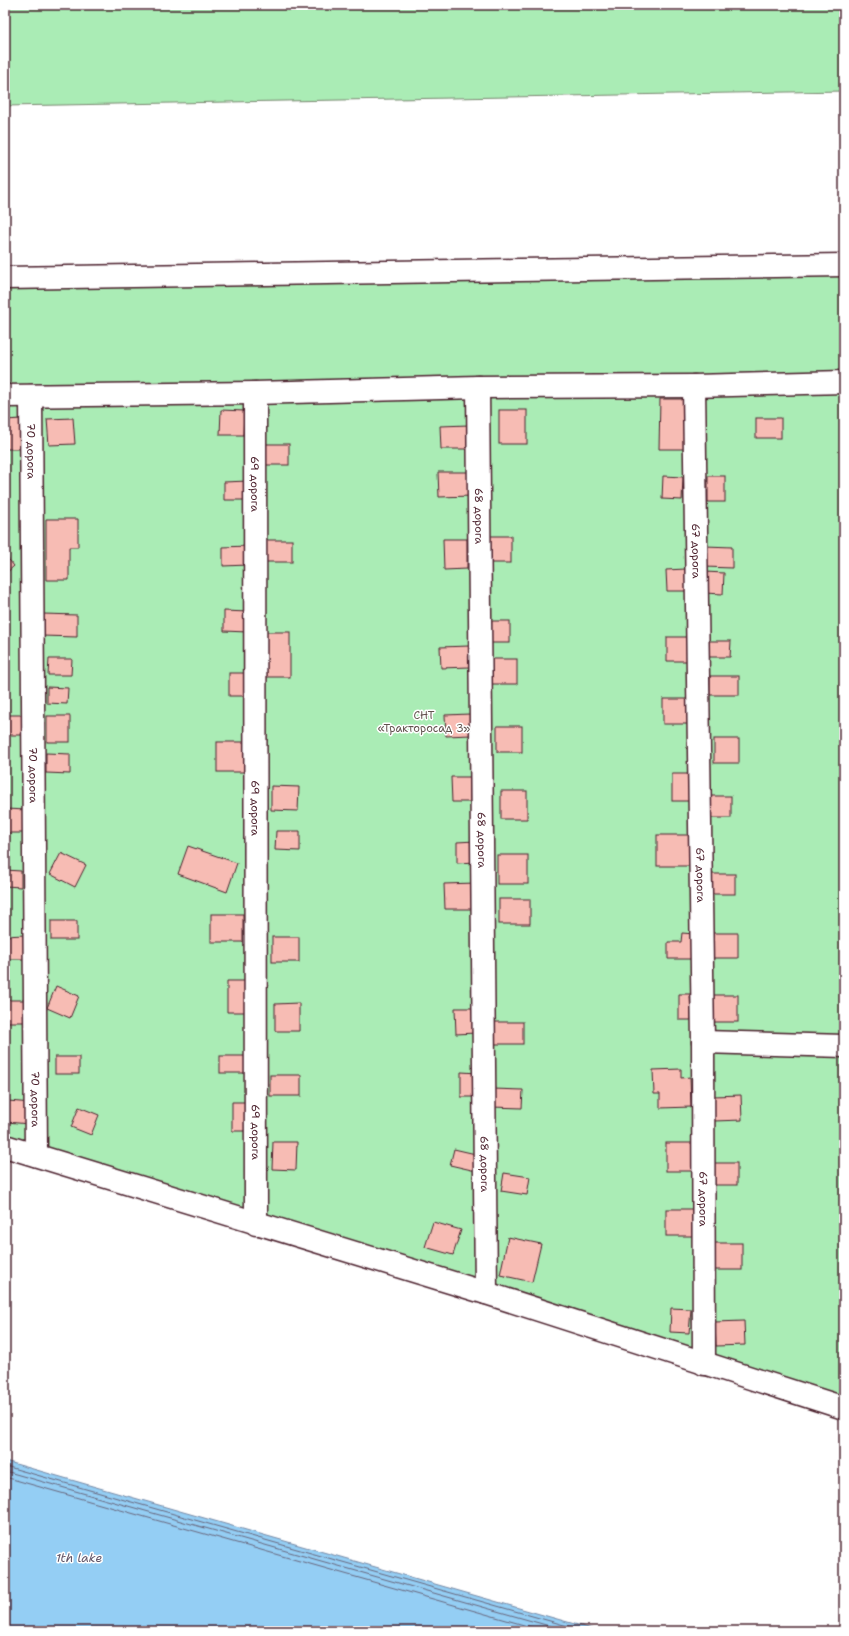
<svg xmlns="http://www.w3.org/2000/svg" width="849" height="1636" font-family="'Shantell Sans',sans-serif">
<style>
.green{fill:#aaecb5;stroke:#7a8670}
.water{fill:#94cef4;stroke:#7688a4}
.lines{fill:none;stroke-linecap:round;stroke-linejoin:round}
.shore{stroke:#68657b;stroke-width:1}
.building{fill:#f7bcb4;stroke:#4a1f2b}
.minor-casing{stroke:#4a1f2b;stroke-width:25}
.minor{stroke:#fff;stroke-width:22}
.labels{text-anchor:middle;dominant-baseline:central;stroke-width:3;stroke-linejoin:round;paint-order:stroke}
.street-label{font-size:11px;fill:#4a1f2b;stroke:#fff}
.park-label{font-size:11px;fill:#62524e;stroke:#fff}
.water-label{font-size:12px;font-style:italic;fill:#605467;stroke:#fff}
</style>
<rect width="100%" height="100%" fill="#fff"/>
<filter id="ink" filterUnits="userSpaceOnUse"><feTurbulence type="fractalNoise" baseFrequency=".025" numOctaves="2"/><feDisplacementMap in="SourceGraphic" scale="8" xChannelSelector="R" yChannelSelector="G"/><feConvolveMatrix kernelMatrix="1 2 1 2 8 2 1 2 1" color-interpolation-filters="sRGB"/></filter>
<g filter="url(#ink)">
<g class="green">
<polygon points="5,5 844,5 844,91 5,106"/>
<polygon points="844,274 844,1413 5,1155 5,287"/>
</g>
<polygon class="water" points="5,1461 599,1631 5,1631"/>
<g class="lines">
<g class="shore">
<polyline points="5,1466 585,1631"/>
<polyline points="5,1471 567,1631"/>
<polyline points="5,1477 545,1631"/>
</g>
</g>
<g class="building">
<polygon points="660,399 685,399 684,449 659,449"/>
<polygon points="221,410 244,411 243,435 220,435"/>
<rect x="499" y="410" width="28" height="34"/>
<polygon points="73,418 75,444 49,445 47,419"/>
<rect x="756" y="418" width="25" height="20"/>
<polygon points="22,419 23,449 5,449 5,420"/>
<polygon points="469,425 470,449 441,449 440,426"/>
<rect x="264" y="444" width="25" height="21"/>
<polygon points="438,472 470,472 471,496 439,497"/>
<polygon points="663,476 683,477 682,500 662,499"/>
<rect x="708" y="476" width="17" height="26"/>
<polygon points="248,481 248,500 224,500 224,482"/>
<polygon points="46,519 78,519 78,547 69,547 69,580 46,580"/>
<rect x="485" y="536" width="26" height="27"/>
<polygon points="443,539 467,539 467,569 444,570"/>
<rect x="263" y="540" width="29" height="22"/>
<polygon points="247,546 248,565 223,566 223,547"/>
<polygon points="705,546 732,547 732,568 705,567"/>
<polygon points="5,555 14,566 5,574"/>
<polygon points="686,569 687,591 667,591 666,570"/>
<polygon points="705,572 724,573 723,594 704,593"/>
<polygon points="224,611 248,612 247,632 224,631"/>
<polygon points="43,614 77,615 77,637 42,636"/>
<rect x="488" y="621" width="22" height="22"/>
<rect x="264" y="632" width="26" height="45"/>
<rect x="667" y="637" width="21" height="24"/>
<polygon points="708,641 731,641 730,657 707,657"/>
<polygon points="469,646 469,667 441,668 440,647"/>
<polygon points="49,659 72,659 71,675 48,675"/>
<rect x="490" y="659" width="27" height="25"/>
<rect x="229" y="673" width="21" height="23"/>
<rect x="710" y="676" width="29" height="19"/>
<polygon points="47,687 68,688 67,704 47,703"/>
<rect x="663" y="699" width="27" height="25"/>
<polygon points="470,714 471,735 446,736 445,715"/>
<rect x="5" y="715" width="17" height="20"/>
<rect x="47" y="716" width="23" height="26"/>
<rect x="497" y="726" width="25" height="26"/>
<rect x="714" y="739" width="25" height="24"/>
<rect x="217" y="742" width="31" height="30"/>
<polygon points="46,753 70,754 70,774 46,773"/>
<rect x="672" y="774" width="19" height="27"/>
<polygon points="451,777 470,777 470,802 452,802"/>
<polygon points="271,786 299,787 298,811 271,810"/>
<rect x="501" y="791" width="26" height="28"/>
<rect x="708" y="796" width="23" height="22"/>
<polygon points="5,809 27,810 27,833 5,833"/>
<polygon points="276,831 300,831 300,851 275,850"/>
<rect x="657" y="835" width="33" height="31"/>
<polygon points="475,841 476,862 457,863 457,842"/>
<polygon points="188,846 237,863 227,892 178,874"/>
<polygon points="61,853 86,865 75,887 50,874"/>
<rect x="497" y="855" width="31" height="29"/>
<polygon points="5,870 21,871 21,887 5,886"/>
<rect x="709" y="874" width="26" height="20"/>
<polygon points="476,883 477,909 445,909 444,884"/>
<rect x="499" y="899" width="31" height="25"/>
<rect x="211" y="914" width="32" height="28"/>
<rect x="51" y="921" width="26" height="19"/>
<polygon points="682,933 694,934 693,959 668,959 668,942 681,942"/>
<rect x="711" y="933" width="27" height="25"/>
<polygon points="24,935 25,959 5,959 5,936"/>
<rect x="272" y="937" width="27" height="25"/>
<polygon points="227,981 252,981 253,1012 227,1012"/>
<polygon points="56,986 79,996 70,1018 47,1008"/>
<polygon points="679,994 690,994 691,1020 679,1020"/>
<rect x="710" y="995" width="28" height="27"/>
<rect x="5" y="1000" width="23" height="22"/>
<polygon points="299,1003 299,1031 275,1031 275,1004"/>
<polygon points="455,1008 475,1008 476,1033 456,1034"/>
<rect x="495" y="1022" width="28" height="22"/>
<rect x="220" y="1056" width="30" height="17"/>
<rect x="55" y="1057" width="24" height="17"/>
<polygon points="681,1069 681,1078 690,1077 691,1107 660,1108 660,1094 654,1094 653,1070"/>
<polygon points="461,1072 478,1073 478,1097 461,1097"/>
<rect x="270" y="1075" width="31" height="21"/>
<polygon points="493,1089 523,1090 522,1108 492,1107"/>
<polygon points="741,1095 742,1120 714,1121 714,1096"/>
<polygon points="8,1101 32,1103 30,1124 6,1122"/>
<polygon points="232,1102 251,1102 250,1131 232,1131"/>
<polygon points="79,1107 99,1115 91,1135 71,1127"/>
<polygon points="273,1142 297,1142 296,1170 272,1169"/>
<rect x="666" y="1143" width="26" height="28"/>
<polygon points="454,1149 480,1155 476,1171 450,1165"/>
<rect x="706" y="1163" width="31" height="22"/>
<polygon points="504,1173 530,1177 527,1195 501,1191"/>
<rect x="666" y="1209" width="26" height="27"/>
<polygon points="433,1222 461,1230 453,1255 425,1247"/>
<polygon points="508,1237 541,1244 532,1282 500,1275"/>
<rect x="712" y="1243" width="30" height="27"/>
<polygon points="671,1308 691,1309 689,1333 670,1332"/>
<polygon points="744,1321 745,1345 716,1346 715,1322"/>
</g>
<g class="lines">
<g class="minor-casing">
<g id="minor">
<polyline points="5,278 844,265"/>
<path id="s1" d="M694,386L703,1042L704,1364"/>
<path id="s2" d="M478,387L486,1293"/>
<path id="s3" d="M255,393L256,1224"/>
<polyline points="5,396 255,393 478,387 694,386 844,382"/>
<path id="s4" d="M31,396L36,1155"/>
<polyline points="703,1042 844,1046"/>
<polyline points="5,1146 486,1293 844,1408"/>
</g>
</g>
<use href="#minor" class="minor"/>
</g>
</g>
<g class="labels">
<g class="street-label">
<text stroke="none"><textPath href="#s4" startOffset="55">70 дорога</textPath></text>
<text stroke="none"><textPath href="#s3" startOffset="91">69 дорога</textPath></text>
<text stroke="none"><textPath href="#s2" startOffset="129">68 дорога</textPath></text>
<text stroke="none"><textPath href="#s1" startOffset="165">67 дорога</textPath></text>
<text stroke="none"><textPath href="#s4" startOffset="379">70 дорога</textPath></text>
<text stroke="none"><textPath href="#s3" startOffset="415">69 дорога</textPath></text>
<text stroke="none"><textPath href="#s2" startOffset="453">68 дорога</textPath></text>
<text stroke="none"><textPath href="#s1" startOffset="489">67 дорога</textPath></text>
<text stroke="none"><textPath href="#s4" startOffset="703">70 дорога</textPath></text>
<text stroke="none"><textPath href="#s3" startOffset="739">69 дорога</textPath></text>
<text stroke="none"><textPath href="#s2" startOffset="777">68 дорога</textPath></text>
<text stroke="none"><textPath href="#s1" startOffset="813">67 дорога</textPath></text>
</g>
<g class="park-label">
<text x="424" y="715">СНТ<tspan x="424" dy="13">«Тракторосад 3»</tspan></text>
</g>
<g class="water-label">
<text x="79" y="1558">1th lake</text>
</g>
</g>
<rect width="849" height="1636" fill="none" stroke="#fff" stroke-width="20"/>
<rect x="10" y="10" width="829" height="1616" fill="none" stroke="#4a1f2b" stroke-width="1.5" filter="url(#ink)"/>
</svg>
